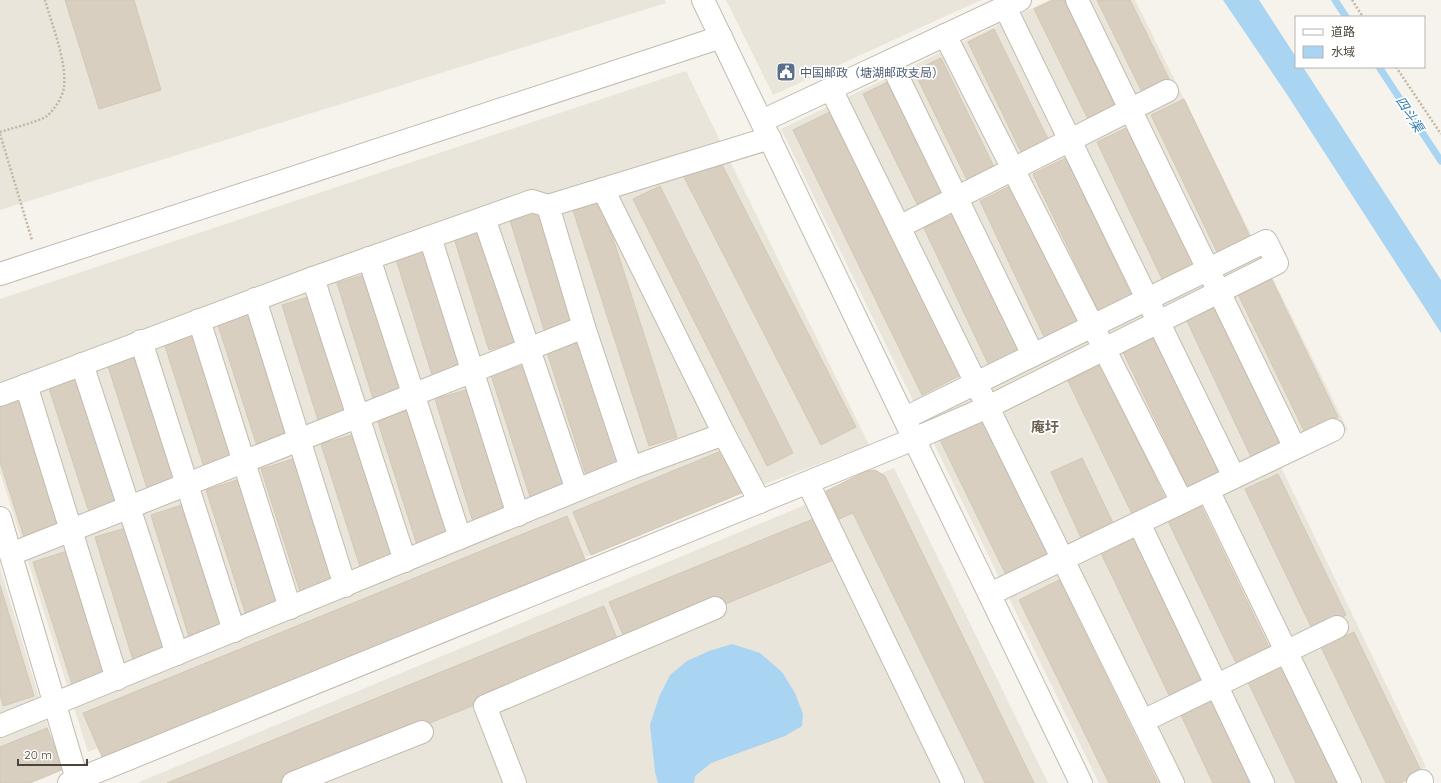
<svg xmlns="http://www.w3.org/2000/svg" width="1441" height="783" font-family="Quicksand,'Noto Sans SC',sans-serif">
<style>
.residential{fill:#eae5da}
.water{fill:#a9d4f2}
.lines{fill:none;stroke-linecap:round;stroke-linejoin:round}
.stream{stroke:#a9d4f2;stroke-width:7}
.building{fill:#d8cfc1;stroke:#d3c7b4}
.minor-casing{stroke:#c2bbae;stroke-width:24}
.path{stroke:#c4b79f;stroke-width:2.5;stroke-dasharray:2 2;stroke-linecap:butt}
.minor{stroke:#fff;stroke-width:22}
.labels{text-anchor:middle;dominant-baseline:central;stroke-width:3.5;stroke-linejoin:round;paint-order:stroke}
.service-label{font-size:12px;fill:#4e5e75;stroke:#fff;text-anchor:start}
.water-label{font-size:13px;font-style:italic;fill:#2e7ab2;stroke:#fff}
.quarter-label{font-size:14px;font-weight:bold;fill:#6e6250;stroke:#fff}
</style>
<rect width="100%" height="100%" fill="#f6f3ec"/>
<g class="residential">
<polygon points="0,0 665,0 666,3 0,210"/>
<polygon points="726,0 981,0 773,95"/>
<polygon points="1049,0 1135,0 1348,430 1280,465 1426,767 1394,783 1099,783 781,129"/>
<polygon points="686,71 869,445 744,492 591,555 88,752 0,472 0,299"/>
<polygon points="894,468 1048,783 137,783"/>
<polygon points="0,568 61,770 0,783"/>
</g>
<g class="water">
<polygon points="1223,0 1259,0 1296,57 1296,67 1303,67 1441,280 1441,333 1288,96"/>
<polygon points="732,644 760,653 782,672 795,693 803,714 802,726 785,736 711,763 695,776 694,783 658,783 655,772 650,725 659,697 670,675 687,661 709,651"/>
</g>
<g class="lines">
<g class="stream">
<polyline points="1335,0 1346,17"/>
<polyline points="1379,67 1441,161"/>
</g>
</g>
<g class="building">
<polygon points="65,0 134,0 161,90 99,109"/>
<polygon points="1053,0 1064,0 1115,106 1088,119 1034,9"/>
<polygon points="1097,0 1130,0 1170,81 1143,94"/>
<polygon points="994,29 1048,139 1021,152 968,42"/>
<polygon points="941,58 995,169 968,182 914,71"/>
<polygon points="890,81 944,191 917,204 863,94"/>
<polygon points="1184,99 1252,241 1219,256 1151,115"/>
<polygon points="834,110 963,374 922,395 793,130"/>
<polygon points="1130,126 1197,267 1164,283 1097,142"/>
<polygon points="1066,158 1133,299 1100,315 1033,174"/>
<polygon points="719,159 856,427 821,445 684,177"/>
<polygon points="1012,185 1080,327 1047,343 980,201"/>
<polygon points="660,186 793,453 767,466 633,199"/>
<polygon points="600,198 677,437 649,446 572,207"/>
<polygon points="539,208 575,323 545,333 509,217"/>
<polygon points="956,213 1024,354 991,370 924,228"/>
<polygon points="483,226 518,341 489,350 453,235"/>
<polygon points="426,250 462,366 432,375 396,259"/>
<polygon points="367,274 402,389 373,398 337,283"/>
<polygon points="1270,276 1338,417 1305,433 1237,292"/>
<polygon points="312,296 348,411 318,420 282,305"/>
<polygon points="1219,304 1286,445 1253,461 1186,319"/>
<polygon points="248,312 288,440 258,449 217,322"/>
<polygon points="193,330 234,458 204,467 163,340"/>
<polygon points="1155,335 1223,476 1190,492 1122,350"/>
<polygon points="582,341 621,467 587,478 547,352"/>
<polygon points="137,350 177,478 147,488 106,360"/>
<polygon points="525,365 565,490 531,500 491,375"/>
<polygon points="1101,365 1169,506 1136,522 1068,381"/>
<polygon points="79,375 119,502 89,512 48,385"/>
<polygon points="469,389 508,514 474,525 435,399"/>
<polygon points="20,399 60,525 24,537 0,462 0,406"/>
<polygon points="412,409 451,534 417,545 377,419"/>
<polygon points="983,419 1049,554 1006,575 940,440"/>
<polygon points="356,434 395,559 361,570 321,444"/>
<polygon points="726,449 744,492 591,555 573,512"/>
<polygon points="296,458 335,584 301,595 261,469"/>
<polygon points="1082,458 1114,525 1082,540 1051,472"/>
<polygon points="875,470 885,476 1034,783 985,783 853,513 839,519 826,491 867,471"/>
<polygon points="1278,474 1346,615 1313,631 1245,489"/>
<polygon points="240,479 280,605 246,615 206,490"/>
<polygon points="185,504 225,629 190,640 151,515"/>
<polygon points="1201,506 1269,647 1236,663 1168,521"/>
<polygon points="567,516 586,562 103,759 83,713"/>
<polygon points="818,517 836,559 627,644 609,602"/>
<polygon points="129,527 169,652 134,663 95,537"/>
<polygon points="1134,537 1202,679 1169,695 1101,553"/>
<polygon points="67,551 107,676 73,687 33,562"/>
<polygon points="1059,580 1158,783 1109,783 1019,600"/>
<polygon points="0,585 34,696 3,706 0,694"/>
<polygon points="604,606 620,646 282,783 167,783"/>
<polygon points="1354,632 1422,773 1401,783 1386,783 1321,647"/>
<polygon points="1281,666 1337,783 1296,783 1248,682"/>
<polygon points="1214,699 1254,783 1213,783 1181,715"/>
<polygon points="47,728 64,769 30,783 0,783 0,747"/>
</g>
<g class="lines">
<g class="minor-casing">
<g id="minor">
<polyline points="703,0 914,439 1081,783"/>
<polyline points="1077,0 1295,448"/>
<polyline points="1005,7 1234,477"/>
<polyline points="945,35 1182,502"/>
<polyline points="890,61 1033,355"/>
<polyline points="831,89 1173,783"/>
<polyline points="762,121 1020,0"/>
<polyline points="603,189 724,434 760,502"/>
<polyline points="484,218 577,490"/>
<polyline points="899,227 1167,91"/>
<polyline points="430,237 518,515"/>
<polyline points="369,258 460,538"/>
<polyline points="0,274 721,37"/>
<polyline points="313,278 405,561"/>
<polyline points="255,299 345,586"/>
<polyline points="199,320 290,608"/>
<polyline points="141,341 234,631"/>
<polyline points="82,364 177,654"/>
<polyline points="26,385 117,679"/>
<polyline points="0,395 313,278 532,201 548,206"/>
<polyline points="631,468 584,327 548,206 770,138"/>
<polyline points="808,483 953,783"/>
<polyline points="1208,490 1350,783"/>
<polyline points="0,518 78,783"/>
<polyline points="1139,523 1263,783"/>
<polyline points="11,554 584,327"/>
<polyline points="990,594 1333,430"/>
<polyline points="1143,721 1337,627"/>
<polyline points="0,726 631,468 724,434"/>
<polyline points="69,783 914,439 988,407 1277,263 1266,241 905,418"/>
<polyline points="293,783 422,732"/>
<polyline points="515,783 485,706 715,608"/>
<polyline points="1418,783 1422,781"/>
</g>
</g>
<g class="path">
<polyline points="1352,0 1363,17"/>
<polyline points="1396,67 1441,134"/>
<path d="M0,132C10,129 40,121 47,116C54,110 63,97 64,87C67,62 52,25 45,0"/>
<polyline points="0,134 32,240"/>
</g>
<use href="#minor" class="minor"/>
</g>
<defs>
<g id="civic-square" transform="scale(1)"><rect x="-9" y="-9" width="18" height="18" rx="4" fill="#5c6f8a" stroke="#fff"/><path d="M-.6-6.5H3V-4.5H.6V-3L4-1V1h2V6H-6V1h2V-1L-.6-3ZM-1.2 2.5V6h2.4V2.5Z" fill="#fff"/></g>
</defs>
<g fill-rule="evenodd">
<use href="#civic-square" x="786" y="72"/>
</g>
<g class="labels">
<g class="service-label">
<text x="800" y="72">中国邮政（塘湖邮政支局）</text>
</g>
<g class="water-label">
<text transform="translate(1410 114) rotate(57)">四斗渠</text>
</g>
<g class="quarter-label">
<text x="1045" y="427">庵圩</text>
</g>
</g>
<rect x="1295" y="16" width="130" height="52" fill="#ffffff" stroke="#b7b4b0"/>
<rect x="1303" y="29" width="20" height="6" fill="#ffffff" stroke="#b7b4b0"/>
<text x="1331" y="36" font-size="12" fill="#4b4439">道路</text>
<rect x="1303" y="46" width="20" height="12" fill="#a9d4f2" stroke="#b7b4b0"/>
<text x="1331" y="56" font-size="12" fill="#4b4439">水域</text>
<path d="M18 759v6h69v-6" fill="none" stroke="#4b4439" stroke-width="2"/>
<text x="24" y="759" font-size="12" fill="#4b4439" stroke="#ffffff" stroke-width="3" paint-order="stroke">20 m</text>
</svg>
